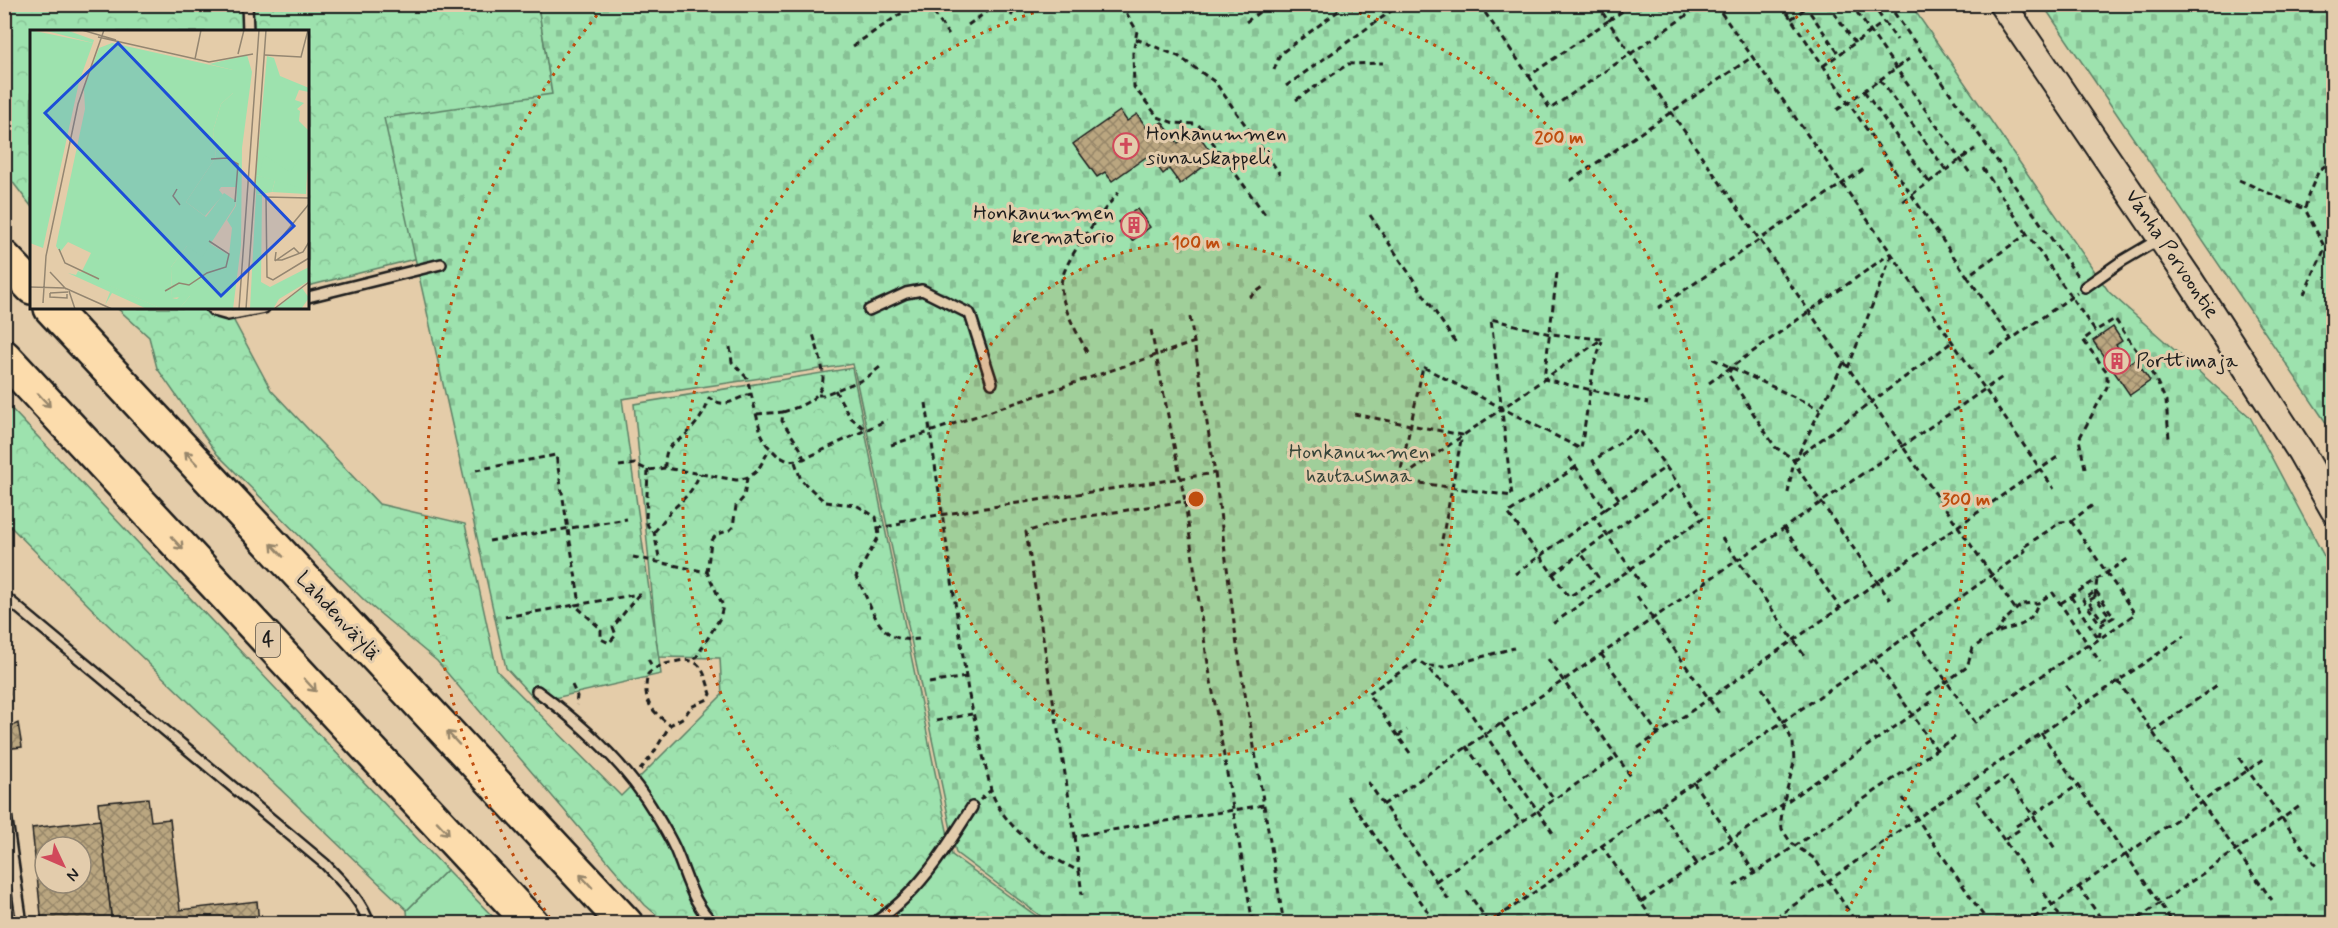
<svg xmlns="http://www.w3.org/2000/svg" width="2338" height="928" font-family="Mynerve,sans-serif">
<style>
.green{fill:#9de2ae;stroke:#5c7f65;stroke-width:1.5}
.forest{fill:url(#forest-crowns);stroke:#5c7f65;stroke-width:1.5}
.cemetery{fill:url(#cemetery-stones);stroke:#5c7f65;stroke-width:1.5}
.building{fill:url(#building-cross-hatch);stroke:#1c1c1c;stroke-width:1.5;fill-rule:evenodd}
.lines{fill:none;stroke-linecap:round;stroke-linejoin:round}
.lane-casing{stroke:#1c1c1c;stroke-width:14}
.secondary-casing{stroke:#1c1c1c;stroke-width:30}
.highway-casing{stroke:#1c1c1c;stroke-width:38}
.path{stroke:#1c1c1c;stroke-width:3;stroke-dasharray:6 4.5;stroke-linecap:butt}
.lane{stroke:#e3ccac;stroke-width:9}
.secondary{stroke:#e3ccac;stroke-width:26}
.highway{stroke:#fcdcac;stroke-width:33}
.oneway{stroke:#97866b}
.ring{fill:none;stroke:#bf4d0f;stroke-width:3;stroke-dasharray:3 6}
.labels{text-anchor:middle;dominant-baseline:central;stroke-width:6;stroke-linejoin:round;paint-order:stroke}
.shield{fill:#e3ccac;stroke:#585147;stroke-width:1.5}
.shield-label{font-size:20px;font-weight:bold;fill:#1c1c1c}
.poi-label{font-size:21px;fill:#1c1c1c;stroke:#e3ccac;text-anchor:start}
.street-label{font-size:21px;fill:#1c1c1c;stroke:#e3ccac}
.park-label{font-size:21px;fill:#364439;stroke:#e3ccac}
.inset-road{fill:none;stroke:#948671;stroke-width:1.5}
.view{fill:#1d4ed8;fill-opacity:0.15;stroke:#1d4ed8;stroke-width:3}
.inset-edge{fill:none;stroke:#1c1c1c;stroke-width:3}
.centre{fill:#bf4d0f;stroke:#e3ccac;stroke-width:3}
.ring-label{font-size:18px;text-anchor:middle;font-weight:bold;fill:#bf4d0f;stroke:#e3ccac;stroke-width:6;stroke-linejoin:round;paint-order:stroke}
</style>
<defs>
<pattern id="forest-crowns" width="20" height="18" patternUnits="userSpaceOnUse" patternTransform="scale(1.5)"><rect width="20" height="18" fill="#9de2ae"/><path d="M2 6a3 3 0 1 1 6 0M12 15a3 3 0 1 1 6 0" fill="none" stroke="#87c195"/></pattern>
<pattern id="cemetery-stones" width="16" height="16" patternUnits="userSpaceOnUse" patternTransform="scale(1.5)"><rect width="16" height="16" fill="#9de2ae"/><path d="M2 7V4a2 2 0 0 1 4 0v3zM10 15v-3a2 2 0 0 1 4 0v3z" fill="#87c195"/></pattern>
<pattern id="building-cross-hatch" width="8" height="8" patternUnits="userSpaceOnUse" patternTransform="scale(1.5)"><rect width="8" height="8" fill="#baa680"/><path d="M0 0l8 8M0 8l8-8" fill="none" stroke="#968668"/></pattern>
</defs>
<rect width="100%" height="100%" fill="#e4cca9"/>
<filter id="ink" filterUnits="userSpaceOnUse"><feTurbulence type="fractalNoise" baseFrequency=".0167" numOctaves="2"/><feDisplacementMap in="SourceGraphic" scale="12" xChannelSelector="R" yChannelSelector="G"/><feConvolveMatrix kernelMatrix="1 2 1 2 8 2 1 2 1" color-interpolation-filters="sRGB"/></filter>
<g filter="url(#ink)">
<polygon class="green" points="447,870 499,923 408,923 407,910"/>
<g class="forest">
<polygon points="5,5 538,5 552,94 430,255 308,286 308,32 32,32 31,206 5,172"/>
<polygon points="117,308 227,308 271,390 379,504 465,524 497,671 621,796 722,695 720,658 658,657 634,404 852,368 952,855 1046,923 666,923 645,905 437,661 365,601 217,454 157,368 149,337"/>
<polygon points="5,402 447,870 407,910 105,622 5,521"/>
</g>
<g class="cemetery">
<polygon points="538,5 1911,5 2109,292 2250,417 2333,573 2333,914 2319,924 1050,923 956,853 853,364 622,399 661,674 537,702 506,668 384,118 552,94"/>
<polygon points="2043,5 2333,5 2333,435 2329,427"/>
</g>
<g class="building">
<polygon points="1120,111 1127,121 1137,114 1149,131 1162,122 1178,143 1196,131 1215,158 1180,184 1169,169 1163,174 1149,155 1112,181 1105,172 1097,177 1073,144"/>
<polygon points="1137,209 1150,227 1132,241 1118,222"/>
<polygon points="2113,327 2122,341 2116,345 2129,363 2135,359 2150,381 2130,395 2093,341"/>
<polygon points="18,723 22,747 4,749 4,745 12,743 6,729"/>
<polygon points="148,798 151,821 170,819 180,910 257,901 259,924 112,924 98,803"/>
<path d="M100,820L112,924H42L32,828ZM45,847H81V883H45Z"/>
<polygon points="4,887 8,887 12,918 4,919"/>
</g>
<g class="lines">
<g class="lane-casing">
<g id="lane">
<polyline points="247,4 248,32"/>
<polyline points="2085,287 2122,261 2161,238"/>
<polyline points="308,297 441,264"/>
<polyline points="211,308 214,311 228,315 264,308"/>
<polyline points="869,310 906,293 922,290 970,314 992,383"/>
<path d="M4,596L325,864C341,881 362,900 369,924"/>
<path d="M537,691C582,724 628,767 657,816C664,828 673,842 678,856C687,878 695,909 715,924"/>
<polyline points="4,800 22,924"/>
<path d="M872,924C917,896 945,850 972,807"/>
</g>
</g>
<g class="secondary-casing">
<polyline id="secondary" points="2002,4 2189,279 2301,452 2334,510"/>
</g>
<g class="highway-casing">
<g id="highway">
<polyline points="4,258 32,287"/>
<polyline points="51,308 626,924"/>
<polyline points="4,357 532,924"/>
</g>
</g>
<g class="path">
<polyline points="928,4 950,37"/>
<polyline points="1121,4 1137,31 1133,52 1134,87 1158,117 1174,123 1197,124 1203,129 1267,217"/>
<polyline points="1479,4 1529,76 1608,21 2016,610"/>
<polyline points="1597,4 1608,21 1633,4"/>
<polyline points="1715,4 1891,253 2054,489"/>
<polyline points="1781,4 1967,276 2027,234 2095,331 2115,319 2155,378 2166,401 2169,438"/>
<polyline points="1804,4 1839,54"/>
<polyline points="1828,4 1855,43"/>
<polyline points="1851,4 1972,176"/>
<polyline points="1872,4 1897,40"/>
<polyline points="1888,4 2078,277"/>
<polyline points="2210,4 2216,12"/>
<polyline points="1236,6 1237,4"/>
<polyline points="1011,16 1018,4"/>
<polyline points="1791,19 1811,4"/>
<polyline points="1246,22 1270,4"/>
<polyline points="968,25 998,4"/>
<polyline points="1136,39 1178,56 1215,82 1280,174"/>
<polyline points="853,46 915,4"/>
<polyline points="1823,66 1884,22"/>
<polyline points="1274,70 1280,54 1348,4"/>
<polyline points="1529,76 1550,109 1693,11 1689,4"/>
<polyline points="1880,80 1946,170"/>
<polyline points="1286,86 1401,4"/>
<polyline points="1864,91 1929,182"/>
<polyline points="1296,100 1348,64 1383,63"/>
<polyline points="1837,110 1909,59"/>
<polyline points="2334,160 2319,170 2308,196 2305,209 2325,248 2334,252"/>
<polyline points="1983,168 2027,234"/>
<polyline points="2239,180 2305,209"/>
<polyline points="1570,181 1752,57"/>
<polyline points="1903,201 1975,149"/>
<polyline points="1370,215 1456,343"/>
<polyline points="1557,273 1544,379 1648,403"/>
<polyline points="1967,276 2011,339"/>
<polyline points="2304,294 2325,248"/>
<polyline points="1249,297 1266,285"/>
<polyline points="1658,308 1864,169"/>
<polyline points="1190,317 1215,473 1237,646 1284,924"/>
<polyline points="1151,330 1185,501 1064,520 1026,532 1075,836 1264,805"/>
<polyline points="730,347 732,362 747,378 761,433 767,445 778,456 788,461 804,459 887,420"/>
<path d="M1087,352C1077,332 1063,310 1061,287C1060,263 1103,211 1119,192"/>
<polyline points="1990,354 2077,293"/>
<polyline points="1713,359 1820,409"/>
<polyline points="1732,367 1728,374 1775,447 1792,458 1802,475 1890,600"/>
<polyline points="1848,368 1892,254"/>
<polyline points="1709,383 1891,253"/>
<polyline points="835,390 850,417 866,430"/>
<polyline points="818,395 823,395 865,379 880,367"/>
<polyline points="926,403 968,691 991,790"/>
<path d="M783,412C835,397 826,377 813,334"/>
<polyline points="757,414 783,412 782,421 800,448 804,459"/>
<polyline points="1354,414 1462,435 1441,545"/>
<polyline points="891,445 1195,342"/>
<polyline points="1569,457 1605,509 1594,517 1646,590"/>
<polyline points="1794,460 1952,342"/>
<polyline points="795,462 801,480 825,502 856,505 876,517 878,528 901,524"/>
<path d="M619,466L635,464L648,470L665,468L736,480C759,477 759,466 770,449"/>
<polyline points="1576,467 1508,513 1540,556 1594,517"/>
<path d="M665,468C665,462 665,455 668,449C672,444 678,441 683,437C694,428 707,411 709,398C727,410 734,398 751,394"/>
<polyline points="2085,468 2079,439 2107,387 2107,372 2083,340 2095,331"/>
<polyline points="476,470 556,455 580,604"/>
<polyline points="648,470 646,520 648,526 654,532 660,562"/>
<polyline points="1399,479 1423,367 1581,449 1594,365 1602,341"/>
<polyline points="1399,480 1512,496 1491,319 1550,334 1602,339 1399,480"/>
<polyline points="1788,493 1794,460 1800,451 1844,362"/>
<polyline points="1619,499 1593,461 1639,429 1666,467"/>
<polyline points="1185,502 1206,652 1253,924"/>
<polyline points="1605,509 1666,467 1679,485"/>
<polyline points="900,521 1215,473"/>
<polyline points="2071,521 2135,614 2089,646"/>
<path d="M878,528L879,536L856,577C874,606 875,645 919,639"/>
<polyline points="1784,528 1840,608"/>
<path d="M654,532C661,525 667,515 673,509C686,497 693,491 700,473"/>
<polyline points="1722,538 1806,658"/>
<polyline points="489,541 627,519"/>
<polyline points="633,557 707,572 723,606 720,618 694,661"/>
<polyline points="707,572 711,542 716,535 730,530 733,527 736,506 744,497 747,478"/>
<polyline points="1515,574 1540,556 1569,597 1598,577 1581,553 1679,485 1703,518 1551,625"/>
<polyline points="1553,574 1581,553"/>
<polygon points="2096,591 2114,617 2101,625 2083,600"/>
<polygon points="639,594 613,627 616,635 609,643 601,639 601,629 575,605"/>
<polyline points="1637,596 1721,716"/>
<polyline points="2071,597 2099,639 2101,625"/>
<polyline points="2095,597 2088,601 2102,620 2109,615 2095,597 2097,579"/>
<polyline points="2061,603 2129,558"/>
<polyline points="505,617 575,605"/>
<polyline points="1912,632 1975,722 2088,644"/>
<path d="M1999,632C2020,624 2029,628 2038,603"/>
<polyline points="1601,654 1658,734"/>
<polyline points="648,659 653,668"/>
<polyline points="1548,659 1632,778"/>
<polyline points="1874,659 1936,749"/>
<polyline points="1429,666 1445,667 1514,648"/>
<path d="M4,679C11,690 9,711 4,723"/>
<polyline points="2118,681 2192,790 2272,900"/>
<polyline points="929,683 966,677"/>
<polyline points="572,685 577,696 576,705"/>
<polyline points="2066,686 2081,706"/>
<polyline points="1762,688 1781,718 1793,742 1794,763 1783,804 1781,820 1782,829 1791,843 1815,859 1857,924"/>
<polyline points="1927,695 1967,667 1973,648 1997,632 2005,620 2022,604 2038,603 2053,593 2100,662"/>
<polyline points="936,721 972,714"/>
<polyline points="1501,723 1554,799"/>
<polyline points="2152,732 2217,685"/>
<polyline points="2041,733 2174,924"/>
<polyline points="1398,736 1407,730"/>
<polyline points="1466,746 1521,823"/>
<polyline points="1638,748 2059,456"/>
<path d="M1410,753L1368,694L1416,661C1426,663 1429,670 1435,676C1442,682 1450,685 1456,692L1553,833"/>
<polyline points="2239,758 2318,869"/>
<path d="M640,770L653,754L670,725L684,717L691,707L708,699L711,694C703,671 702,655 674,662C664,664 655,667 648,674C642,700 649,709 670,725"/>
<polyline points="1368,782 1451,903"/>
<polyline points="1693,782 1755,873 1955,737"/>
<polyline points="1347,796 1431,916"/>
<polyline points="1903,798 1989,924"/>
<path d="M980,800L991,790C1004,829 1043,854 1079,871L1082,895"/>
<polyline points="1383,805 2004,376"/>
<polyline points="1657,806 1697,864"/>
<polyline points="2016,826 2078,785"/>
<polyline points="2019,830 2004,840 2033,882"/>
<polyline points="1075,836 1079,871"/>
<polyline points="2004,840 1975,798 2007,777 2056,850"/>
<polyline points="1601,845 1656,924"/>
<polyline points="1436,881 1617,756"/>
<polyline points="1734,886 1755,873"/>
<polyline points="2079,887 2105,924"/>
<polyline points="1467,891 1489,923"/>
<polyline points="2044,893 2065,924"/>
<polyline points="1641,902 1931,702"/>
<polyline points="1488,924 1893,646 2025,551 2022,548 2061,522 2071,521 2093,505"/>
<polyline points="1767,924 1916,819 2184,636"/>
<polyline points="2025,924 2267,757"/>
<polyline points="2130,924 2300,806"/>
</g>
<use href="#lane" class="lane"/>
<use href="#secondary" class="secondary"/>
<use href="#highway" class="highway"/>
</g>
<defs><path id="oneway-shaft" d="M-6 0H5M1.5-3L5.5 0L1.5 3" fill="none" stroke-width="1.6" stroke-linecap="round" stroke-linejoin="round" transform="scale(1.5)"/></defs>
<g class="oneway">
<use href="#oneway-shaft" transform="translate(44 400) rotate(47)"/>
<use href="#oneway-shaft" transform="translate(191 458) rotate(-133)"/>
<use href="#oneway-shaft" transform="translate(177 543) rotate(47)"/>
<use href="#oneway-shaft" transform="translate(277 550) rotate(-133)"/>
<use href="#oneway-shaft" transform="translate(310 685) rotate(47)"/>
<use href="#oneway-shaft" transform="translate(453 738) rotate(-133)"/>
<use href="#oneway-shaft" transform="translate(443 828) rotate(47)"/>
<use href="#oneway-shaft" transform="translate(586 881) rotate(-133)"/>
</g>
</g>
<circle cx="1196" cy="499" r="257" fill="#bf4d0f" fill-opacity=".12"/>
<g class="ring">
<circle cx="1196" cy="499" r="257"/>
<path d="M905 922A513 513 0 0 1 1059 5M1333 5A513 513 0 0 1 1487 922"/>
<path d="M550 918A770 770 0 0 1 602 9M1790 9A770 770 0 0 1 1842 918"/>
</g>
<defs>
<g id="church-ring" transform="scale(1.35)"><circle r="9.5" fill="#e3ccac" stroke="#d1495b" stroke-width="1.5"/><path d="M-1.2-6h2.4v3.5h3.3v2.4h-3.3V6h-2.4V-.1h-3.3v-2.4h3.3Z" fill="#d1495b"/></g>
<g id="building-ring" transform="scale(1.35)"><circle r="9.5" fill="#e3ccac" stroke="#d1495b" stroke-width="1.5"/><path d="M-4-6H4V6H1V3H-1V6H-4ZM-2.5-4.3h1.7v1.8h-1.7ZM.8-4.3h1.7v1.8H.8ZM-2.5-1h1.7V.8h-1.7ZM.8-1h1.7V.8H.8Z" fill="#d1495b"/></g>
</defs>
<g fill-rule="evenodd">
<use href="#church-ring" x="1126" y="146"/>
<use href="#building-ring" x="1134" y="225"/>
<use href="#building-ring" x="2117" y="361"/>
</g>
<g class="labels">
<rect class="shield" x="256" y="623" width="24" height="34" rx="4.5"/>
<g class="shield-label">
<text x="268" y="640">4</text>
</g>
<g class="poi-label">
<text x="1146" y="134">Honkanummen<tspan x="1146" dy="24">siunauskappeli</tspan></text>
<text x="1114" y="213" text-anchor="end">Honkanummen<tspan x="1114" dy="24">krematorio</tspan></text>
<text x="2136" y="361">Porttimaja</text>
</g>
<g class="street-label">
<text transform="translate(2172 254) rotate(56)">Vanha Porvoontie</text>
<text transform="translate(338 616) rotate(47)">Lahdenväylä</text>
</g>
<g class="park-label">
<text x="1359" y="452">Honkanummen<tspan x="1359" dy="24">hautausmaa</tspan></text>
</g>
</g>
<g transform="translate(30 30)">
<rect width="279" height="279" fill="#e4cca9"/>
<path d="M226,145L245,150L242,162L226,165Z" fill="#9de2ae"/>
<path d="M13,0H36L64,10L63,13ZM217,25L222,42L212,118L211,215L203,279H149L160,266L142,268L141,237L157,216L179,213L199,225L202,198L197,190L206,176L207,157H191L189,160L193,165L175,186L156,172L186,127L183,101L191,74L203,63V40L179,34ZM237,26L244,28L250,46L279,58V62L269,60L265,70L274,73L267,79L270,81L269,91L279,101L276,164L242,162L245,150L226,145ZM226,165H232L231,252L240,257L279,237V251L249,269L243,279H220ZM48,241L132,279H117L82,263L75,275L80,262L38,243L46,245ZM272,258L279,268L271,279H245Z" fill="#9de2ae"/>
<path d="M0,0L63,13L49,52L13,218L0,213ZM82,13L203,40V63L191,74L183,101L186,127L156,172L176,187L194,163L206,171L205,176L172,227L157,216L141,237L142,268L147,269L153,263L160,266L149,279H132L51,243L61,223L38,212L30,222L26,216L55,79L54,59L69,18ZM234,125L260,142L270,129L279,132L275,159L229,146Z" fill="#9de2ae"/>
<path class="inset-road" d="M52,0L86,10M68,7L179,32L223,24M208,24L214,0M235,25L271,27L278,0M165,29L171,0M181,129L197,128L208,134L205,172M147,159L143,166L150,175M279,168L236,167L237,247L243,250L279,228M251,208L279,174M29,219L35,233L69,249M246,222L245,230H252L273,222L279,212M245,231L264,218L269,223M20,242L36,259M0,257L35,258L82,279M39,261L45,279M135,261L149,253L159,255L177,243L196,237L199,224L179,211M20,263V267L37,268V264M20,263L38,262M13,273L16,226L48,74L74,0M209,279L229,0M216,279L236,0M244,279L279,252"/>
<path class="view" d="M88,13L264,196L191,266L15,83Z"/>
<rect width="279" height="279" class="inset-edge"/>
</g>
<circle cx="1196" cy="499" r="9" class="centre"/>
<g class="ring-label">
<text x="1559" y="143">200 m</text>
<text x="1196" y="248">100 m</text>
<text x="1966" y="505">300 m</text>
</g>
<rect width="2338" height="928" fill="none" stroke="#e3ccac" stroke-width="24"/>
<rect x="12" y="12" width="2314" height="904" fill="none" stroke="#1c1c1c" stroke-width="2" filter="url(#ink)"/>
<g transform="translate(63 865) rotate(134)"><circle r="28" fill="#e3ccac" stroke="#938672" stroke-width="1.5"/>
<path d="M0-4.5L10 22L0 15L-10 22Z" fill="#d1495b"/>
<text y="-9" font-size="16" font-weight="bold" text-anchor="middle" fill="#1c1c1c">N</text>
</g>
</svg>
